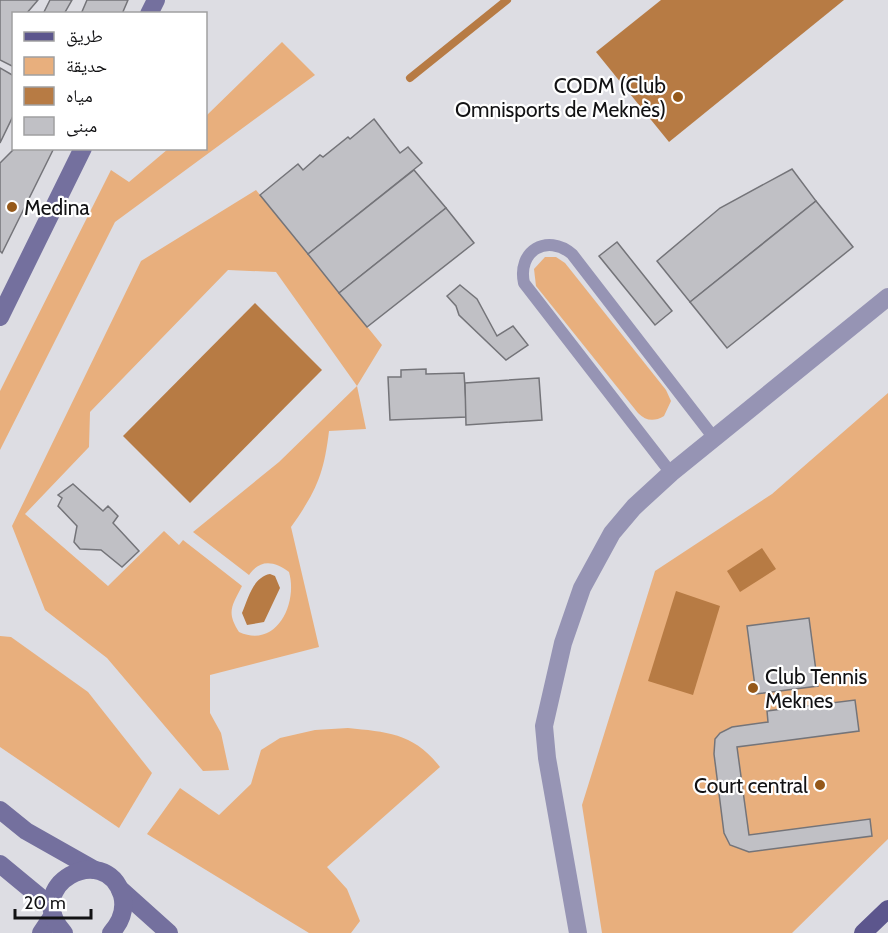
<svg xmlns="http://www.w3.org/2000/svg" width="888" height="933" font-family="Cabin,'Noto Naskh Arabic',sans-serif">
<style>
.green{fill:#e8af7d;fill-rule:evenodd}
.water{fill:#b77b44}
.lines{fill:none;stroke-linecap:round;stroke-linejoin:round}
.stream{stroke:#b77b44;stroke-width:8}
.building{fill:#c0c0c5;stroke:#747479;stroke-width:1.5}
.lane{stroke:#9694b4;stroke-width:12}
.street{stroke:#9694b4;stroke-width:18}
.secondary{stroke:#74709e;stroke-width:18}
.primary{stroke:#5c568d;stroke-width:18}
.poi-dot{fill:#95591a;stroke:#fff;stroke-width:2}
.labels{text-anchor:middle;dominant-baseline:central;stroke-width:4.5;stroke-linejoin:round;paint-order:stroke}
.poi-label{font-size:21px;fill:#121214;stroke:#fff;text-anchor:end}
</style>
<rect width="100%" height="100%" fill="#dddde3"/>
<g class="green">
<polygon points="282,42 315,75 115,222 0,450 0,391 111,170 129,182 168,149 206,148 206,116"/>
<path d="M256,190L382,345L357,386L366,429L329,431C324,474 316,492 291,527L319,647L210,675V713L221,733L229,770L203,771L107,658L45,610L12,526L141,261ZM228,270L276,272L357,386L279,462L193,532L249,575C260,559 274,561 289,572C298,603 277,649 239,632C226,612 232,606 242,586L183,540L179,545L164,531L108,586L25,514L89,447L90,412Z"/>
<path d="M545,257H556L565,263L666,390L671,401L664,416C654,422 646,421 638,413L536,286L534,269Z"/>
<polygon points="888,393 888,839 792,933 602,933 582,805 655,571 772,494"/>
<polygon points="0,636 11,637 88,692 152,773 119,828 0,747"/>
<path d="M348,728C387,732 414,733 440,767L327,867L347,889L360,921L351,933H309L147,834L180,788L219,815L251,784L261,750L280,738L315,730Z"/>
</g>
<g class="water">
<polygon points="661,0 844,0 669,142 596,52"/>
<polygon points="255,303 322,370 190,503 123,436"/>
<polygon points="762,548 776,569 740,592 727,571"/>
<path d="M270,574L275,576L280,588L264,622L247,625L242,613C248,599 253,577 270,574Z"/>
<polygon points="676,591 720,606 693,695 648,681"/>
</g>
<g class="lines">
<polyline class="stream" points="410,78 507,0"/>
</g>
<g class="building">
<polygon points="0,0 38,0 26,14 14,14 14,67 0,60"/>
<polygon points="50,0 72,0 64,14 43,14"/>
<polygon points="87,0 128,0 122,14 81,14"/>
<polygon points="0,68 14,76 14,114 0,143"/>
<polygon points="374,119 400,153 408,147 422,163 308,254 260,195 298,164 303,170 320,155 323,157 348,137 350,139"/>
<polygon points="54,148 2,253 0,251 0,163 15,148"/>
<polygon points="792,169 816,201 690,302 657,261 720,208"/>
<polygon points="414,170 446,208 339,293 308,254"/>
<polygon points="816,201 853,247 727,348 690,302"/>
<polygon points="446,208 474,243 367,327 339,293"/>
<polygon points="617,242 672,311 655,325 599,256"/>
<polygon points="460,285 477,299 497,336 513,326 528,345 506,360 459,315 456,306 447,296"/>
<polygon points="426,369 426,374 464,373 467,417 390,420 388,377 401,377 401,370"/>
<polygon points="539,378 542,420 466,425 465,383"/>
<polygon points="73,484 103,511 108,506 118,516 113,523 139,551 122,567 101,550 80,549 74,542 77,526 58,506 62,498 58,495"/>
<polygon points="809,618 818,686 756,694 747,626"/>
<polygon points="855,700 859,731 737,747 749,835 870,819 872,836 749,852 730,845 724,833 714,754 715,739 720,733 732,727 768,722 767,711"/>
</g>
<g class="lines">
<path class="lane" d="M671,473L524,283C517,251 547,233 572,254L714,438"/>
<polyline class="street" points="578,933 547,758 544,726 563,643 582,588 612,533 634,507 671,473 888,297"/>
<g class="secondary">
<polyline points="149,14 156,0"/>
<polyline points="0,317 83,148"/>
<polyline points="0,810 26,831 95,870"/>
<polyline points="0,864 52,907"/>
<polyline points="120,889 169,933"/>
<polyline points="41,933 53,915"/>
<path d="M64,933C20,885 105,840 122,895C126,910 121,922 111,933"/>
</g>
<polyline class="primary" points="863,933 888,909"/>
</g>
<g class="poi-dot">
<circle cx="678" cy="97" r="6"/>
<circle cx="12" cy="207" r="6"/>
<circle cx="753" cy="688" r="6"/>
<circle cx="820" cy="785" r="6"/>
</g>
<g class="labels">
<g class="poi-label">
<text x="666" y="85">CODM (Club<tspan x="666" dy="24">Omnisports de Meknès)</tspan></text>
<text x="24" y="207" text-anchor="start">Medina</text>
<text x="765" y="676" text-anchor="start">Club Tennis<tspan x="765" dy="24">Meknes</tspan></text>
<text x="808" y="785">Court central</text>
</g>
</g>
<rect x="12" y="12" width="195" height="138" fill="#ffffff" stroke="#a0a0a1" stroke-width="1.5"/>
<rect x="24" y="32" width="30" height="9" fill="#5c568d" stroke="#a0a0a1" stroke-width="1.5"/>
<text x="66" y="42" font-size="18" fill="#121214">طريق</text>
<rect x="24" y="57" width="30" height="18" fill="#e8af7d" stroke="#a0a0a1" stroke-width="1.5"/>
<text x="66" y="72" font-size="18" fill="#121214">حديقة</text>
<rect x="24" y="87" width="30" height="18" fill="#b77b44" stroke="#a0a0a1" stroke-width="1.5"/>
<text x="66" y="102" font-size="18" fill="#121214">مياه</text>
<rect x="24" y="117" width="30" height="18" fill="#c0c0c5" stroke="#a0a0a1" stroke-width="1.5"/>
<text x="66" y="132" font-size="18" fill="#121214">مبنى</text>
<path d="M15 909v9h76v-9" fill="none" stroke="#121214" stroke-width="3"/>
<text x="24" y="909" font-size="18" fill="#121214" stroke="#ffffff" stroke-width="4.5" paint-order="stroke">20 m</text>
</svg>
